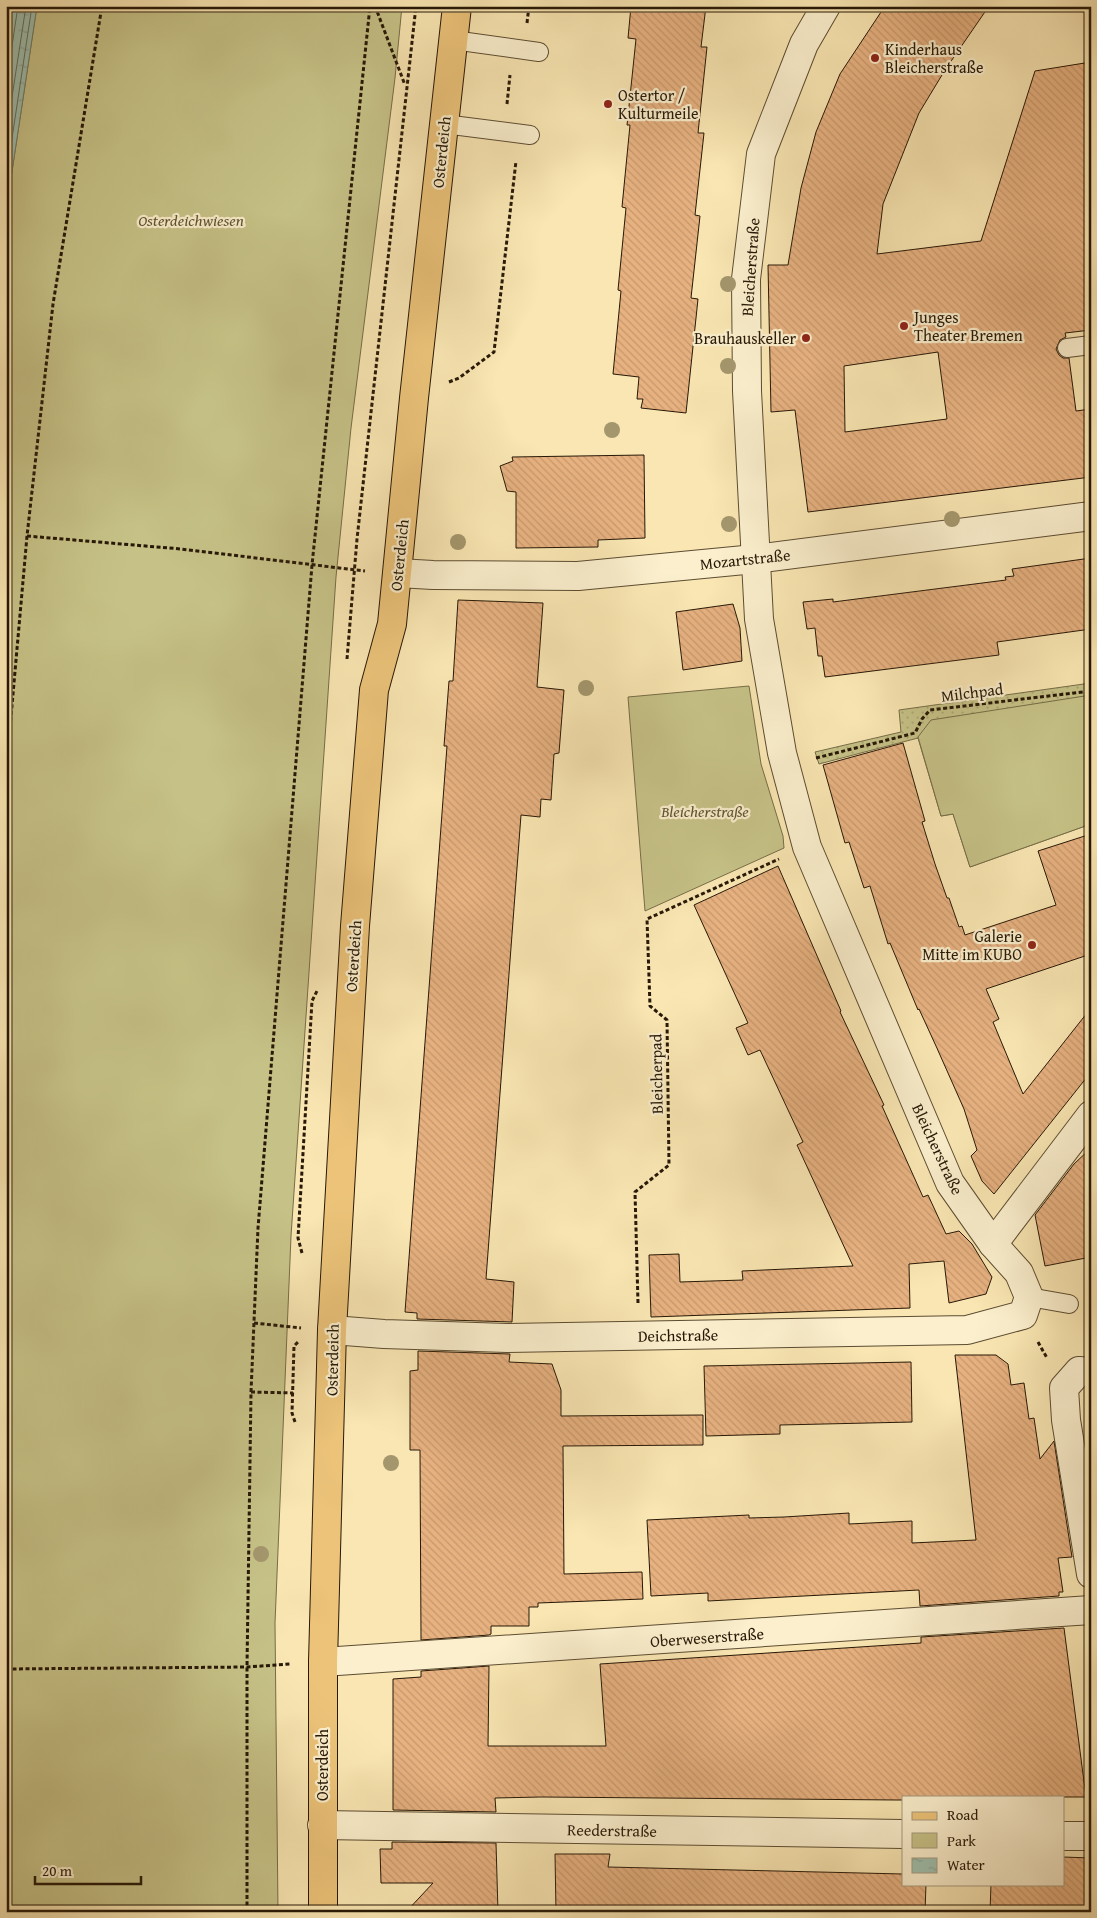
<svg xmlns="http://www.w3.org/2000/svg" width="1097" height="1918" font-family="'Gentium Book Plus',serif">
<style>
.grass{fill:url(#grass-dots);stroke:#766d47}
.park{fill:#c6c287;stroke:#766d47}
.water{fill:url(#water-ripples);stroke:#6e7c6b}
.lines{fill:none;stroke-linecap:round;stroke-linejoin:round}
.shore{stroke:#626c5a;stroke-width:1}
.building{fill:url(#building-back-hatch);stroke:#271807;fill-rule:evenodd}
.lane-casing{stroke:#5c4c32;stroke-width:20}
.street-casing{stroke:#5c4c32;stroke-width:30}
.primary-casing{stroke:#271807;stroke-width:30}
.path{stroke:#271807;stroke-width:3;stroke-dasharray:4 2.5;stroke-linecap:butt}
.lane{stroke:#fbefcd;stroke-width:18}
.street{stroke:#fbefcd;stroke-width:28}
.primary{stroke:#ecc379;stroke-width:28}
.tree{fill:#a4966d}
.poi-dot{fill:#8f2418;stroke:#fbefcd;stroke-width:2}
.labels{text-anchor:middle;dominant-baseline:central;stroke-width:4.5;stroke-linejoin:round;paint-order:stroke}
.poi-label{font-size:16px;fill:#271807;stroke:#fbefcd;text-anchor:start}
.street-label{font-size:16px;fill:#271807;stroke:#fbefcd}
.park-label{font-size:16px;font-style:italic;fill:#5f5434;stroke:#fbefcd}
</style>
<defs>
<pattern id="grass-dots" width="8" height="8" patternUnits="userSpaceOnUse" patternTransform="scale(1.25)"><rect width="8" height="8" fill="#c6c287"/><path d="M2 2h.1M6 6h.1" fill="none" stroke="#aaa673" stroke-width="1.8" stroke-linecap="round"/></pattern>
<pattern id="water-ripples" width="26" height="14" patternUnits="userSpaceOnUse" patternTransform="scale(1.25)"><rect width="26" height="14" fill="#9ebfae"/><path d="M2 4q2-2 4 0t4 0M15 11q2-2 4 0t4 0" fill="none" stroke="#88a394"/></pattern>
<pattern id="building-back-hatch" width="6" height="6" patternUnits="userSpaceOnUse" patternTransform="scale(1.25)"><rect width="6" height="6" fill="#e7b180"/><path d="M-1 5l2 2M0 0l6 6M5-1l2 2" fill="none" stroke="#c6986d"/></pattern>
</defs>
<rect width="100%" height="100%" fill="#f9e6b2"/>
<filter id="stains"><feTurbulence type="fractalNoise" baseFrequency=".004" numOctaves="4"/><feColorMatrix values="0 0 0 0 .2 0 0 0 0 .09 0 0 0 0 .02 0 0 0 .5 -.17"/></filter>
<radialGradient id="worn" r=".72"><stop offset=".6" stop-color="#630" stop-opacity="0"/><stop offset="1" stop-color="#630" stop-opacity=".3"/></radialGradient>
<polygon class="grass" points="1091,683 1091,824 970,867 953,814 941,816 918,738 819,764 815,752 901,732 899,710"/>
<g class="park">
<polygon points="37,6 402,6 395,78 351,428 336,577 291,1236 275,1623 278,1912 6,1912 6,211"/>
<polygon points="749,686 761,764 783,836 784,848 645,911 628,697"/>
<polygon points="1091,695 1091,824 970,867 953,814 941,816 918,737 931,720"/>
</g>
<polygon class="water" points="6,6 37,6 6,211"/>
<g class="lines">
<g class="shore">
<polyline points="6,86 18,6"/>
<polyline points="6,136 26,6"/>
<polyline points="6,178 32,6"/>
</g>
</g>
<g class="building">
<polygon points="631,6 706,6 701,47 707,47 698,133 704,133 695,215 700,216 691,298 698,299 686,413 641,408 643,399 637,399 639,377 613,374 621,291 618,290 626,208 622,207 630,125 627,125 636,39 628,38"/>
<path d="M885,6H989L945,70L919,113L883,204L877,254L981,241L1035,71L1091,62V286H1086L1091,330L1065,333L1066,337L1060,340L1056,349L1059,355L1063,358H1069L1076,411L1091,409V477L808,512L795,410L771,412L768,265H788L801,188L816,132L840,74ZM938,352L947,419L845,432L844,366Z"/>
<polygon points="644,455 645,538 598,540 598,547 516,548 516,492 507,491 500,466 513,461 512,457"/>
<polygon points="1091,558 1091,629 997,642 999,655 825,677 822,656 818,656 815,628 807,629 803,602 833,599 833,602 1006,580 1005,577 1014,576 1012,569"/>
<polygon points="458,600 543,603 537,687 564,690 559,753 554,754 551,800 541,799 540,817 521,815 486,1279 514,1282 512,1322 417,1319 417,1313 405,1312 447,746 444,746 449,681 453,681"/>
<polygon points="733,604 740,628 742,661 683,670 676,612"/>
<polygon points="903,743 925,821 922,822 935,864 947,898 949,898 959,927 962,926 965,935 1056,905 1038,851 1091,834 1091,954 986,989 999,1019 993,1022 1023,1094 1091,1008 1091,1072 994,1194 982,1181 971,1156 977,1150 964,1109 936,1046 919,1009 918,1010 890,943 888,944 870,886 864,888 849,842 845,843 823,765"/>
<polygon points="778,866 841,1011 840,1012 884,1105 882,1106 923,1197 928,1195 946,1234 959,1231 972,1244 992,1277 986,1294 949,1303 944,1261 909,1264 910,1308 651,1317 649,1255 679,1254 680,1282 743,1280 742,1271 853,1266 797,1145 803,1142 760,1050 748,1055 736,1028 748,1023 694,905"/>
<polygon points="1091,1148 1091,1257 1045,1266 1035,1215 1074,1164"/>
<polygon points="418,1351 510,1354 509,1362 552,1364 561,1390 561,1416 703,1415 703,1445 563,1446 564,1574 642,1572 643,1599 538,1603 538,1607 529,1607 529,1626 491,1626 491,1634 489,1635 421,1640 420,1450 410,1450 410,1371 418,1370"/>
<polygon points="955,1355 996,1355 1008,1364 1011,1385 1024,1383 1029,1419 1034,1418 1040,1459 1054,1441 1072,1557 1058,1558 1063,1592 1059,1592 1059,1596 920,1606 919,1590 708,1601 708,1593 651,1596 647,1520 749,1515 749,1518 784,1517 849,1513 849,1524 912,1521 912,1543 976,1540"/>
<polygon points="911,1362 912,1422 780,1425 780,1434 706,1436 704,1366"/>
<polygon points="1064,1628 1086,1797 903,1797 903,1800 897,1800 541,1797 495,1798 496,1812 393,1810 393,1679 421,1677 421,1671 489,1666 488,1746 606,1746 600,1664 921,1643 921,1637"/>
<polygon points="392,1842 496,1843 498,1912 406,1912 433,1883 381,1883 380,1849 392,1849"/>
<polygon points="555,1854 610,1854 608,1867 903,1874 903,1884 926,1884 925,1912 556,1912"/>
<polygon points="1063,1857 1091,1858 1091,1912 990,1912 991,1884 1063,1884"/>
</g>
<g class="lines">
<g class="lane-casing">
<g id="lane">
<polyline points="453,40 539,52"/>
<polyline points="444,124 530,135"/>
<polyline points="1067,348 1091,345"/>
<polyline points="1029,1297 1069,1304"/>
</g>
</g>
<g class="street-casing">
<g id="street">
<polyline points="398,573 433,575 578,576 755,559 1091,516"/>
<polyline points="993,1244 1091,1115"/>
<polyline points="332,1330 384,1334 507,1338 967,1330 1023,1315 1029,1297 1019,1273 993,1244 950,1183 807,847 782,753 759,619 747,391 746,279 761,154 804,44 826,6"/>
<polyline points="1091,1372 1079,1371 1064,1388 1066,1420 1091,1574"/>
<polyline points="323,1662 1091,1610"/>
<polyline points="322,1825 903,1834"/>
<polyline points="1063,1836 1091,1836"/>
</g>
</g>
<g class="primary-casing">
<polyline id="primary" points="323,1912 323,1662 332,1330 355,926 374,690 392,624 414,398 457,6"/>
</g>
<g class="path">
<polyline points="375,6 405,85"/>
<polyline points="527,23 529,6"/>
<polyline points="507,104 510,75"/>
<polyline points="449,382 459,378 494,352 516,161"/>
<polyline points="27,536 181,549 365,571"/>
<polyline points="347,659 357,539 416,6"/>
<polyline points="816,758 915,733 922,719 930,710 1091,691"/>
<polyline points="6,773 27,536 53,304 102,6"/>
<polyline points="302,1253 298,1238 312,1001 318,989"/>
<polyline points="638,1303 635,1192 669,1165 667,1020 650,1006 647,919 779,859"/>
<polyline points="254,1323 301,1328"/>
<polyline points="1038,1342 1047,1358"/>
<polyline points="251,1392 293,1393"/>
<polyline points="295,1422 292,1413 294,1346 299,1341"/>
<polyline points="6,1669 247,1667 290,1664"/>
<polyline points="247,1912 247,1667 251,1392 258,1228 312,565 370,6"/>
</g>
<use href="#lane" class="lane"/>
<use href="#street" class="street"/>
<use href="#primary" class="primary"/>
</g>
<g class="tree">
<circle cx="728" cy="284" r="8"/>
<circle cx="728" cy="366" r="8"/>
<circle cx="612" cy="430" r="8"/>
<circle cx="952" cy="519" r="8"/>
<circle cx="729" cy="524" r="8"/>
<circle cx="458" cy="542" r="8"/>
<circle cx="586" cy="688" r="8"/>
<circle cx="391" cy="1463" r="8"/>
<circle cx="261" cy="1554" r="8"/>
</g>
<g class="poi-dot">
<circle cx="875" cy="58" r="5"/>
<circle cx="608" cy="104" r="5"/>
<circle cx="904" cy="326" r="5"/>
<circle cx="806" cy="338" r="5"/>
<circle cx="1032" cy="945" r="5"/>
</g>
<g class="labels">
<g class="poi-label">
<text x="885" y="49">Kinderhaus<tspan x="885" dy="18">Bleicherstraße</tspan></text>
<text x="618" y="95">Ostertor /<tspan x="618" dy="18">Kulturmeile</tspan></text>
<text x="914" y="317">Junges<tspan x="914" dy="18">Theater Bremen</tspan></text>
<text x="796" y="338" text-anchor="end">Brauhauskeller</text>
<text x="1022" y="936" text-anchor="end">Galerie<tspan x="1022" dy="18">Mitte im KUBO</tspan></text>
</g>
<g class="street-label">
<text transform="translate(441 152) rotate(-84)">Osterdeich</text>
<text transform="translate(750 267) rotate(-86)">Bleicherstraße</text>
<text transform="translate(399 555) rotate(-84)">Osterdeich</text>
<text transform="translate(745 559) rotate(-6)">Mozartstraße</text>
<text transform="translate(972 692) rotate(-7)">Milchpad</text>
<text transform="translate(353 956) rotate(-86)">Osterdeich</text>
<text transform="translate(656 1074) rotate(-91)">Bleicherpad</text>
<text transform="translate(938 1149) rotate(65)">Bleicherstraße</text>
<text transform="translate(678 1335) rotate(-1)">Deichstraße</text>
<text transform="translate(332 1360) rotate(-89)">Osterdeich</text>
<text transform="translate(707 1637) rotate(-4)">Oberweserstraße</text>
<text transform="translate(322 1765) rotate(-90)">Osterdeich</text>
<text transform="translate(612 1830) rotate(1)">Reederstraße</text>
</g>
<g class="park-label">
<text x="191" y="220">Osterdeichwiesen</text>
<text x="705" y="811">Bleicherstraße</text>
</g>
</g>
<rect width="1097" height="1918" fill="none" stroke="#f9e6b2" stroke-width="25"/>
<rect x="8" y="8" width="1082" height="1903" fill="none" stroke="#271807" stroke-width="2.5"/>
<rect x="12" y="12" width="1072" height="1893" fill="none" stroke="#271807"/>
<rect x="902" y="1796" width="162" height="90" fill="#fbefcd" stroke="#a6997e"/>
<rect x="912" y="1812" width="25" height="8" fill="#ecc379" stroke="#a6997e"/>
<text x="947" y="1820" font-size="15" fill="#271807">Road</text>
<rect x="912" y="1833" width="25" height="15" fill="#c6c287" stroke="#a6997e"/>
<text x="947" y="1846" font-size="15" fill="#271807">Park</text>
<rect x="912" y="1858" width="25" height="15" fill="url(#water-ripples)" stroke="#a6997e"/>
<text x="947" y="1870" font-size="15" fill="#271807">Water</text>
<path d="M35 1876v8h106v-8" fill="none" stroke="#271807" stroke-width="2.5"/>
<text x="42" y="1876" font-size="15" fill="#271807" stroke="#fbefcd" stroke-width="4" paint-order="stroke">20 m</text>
<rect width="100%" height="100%" filter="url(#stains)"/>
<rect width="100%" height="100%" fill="url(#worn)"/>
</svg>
